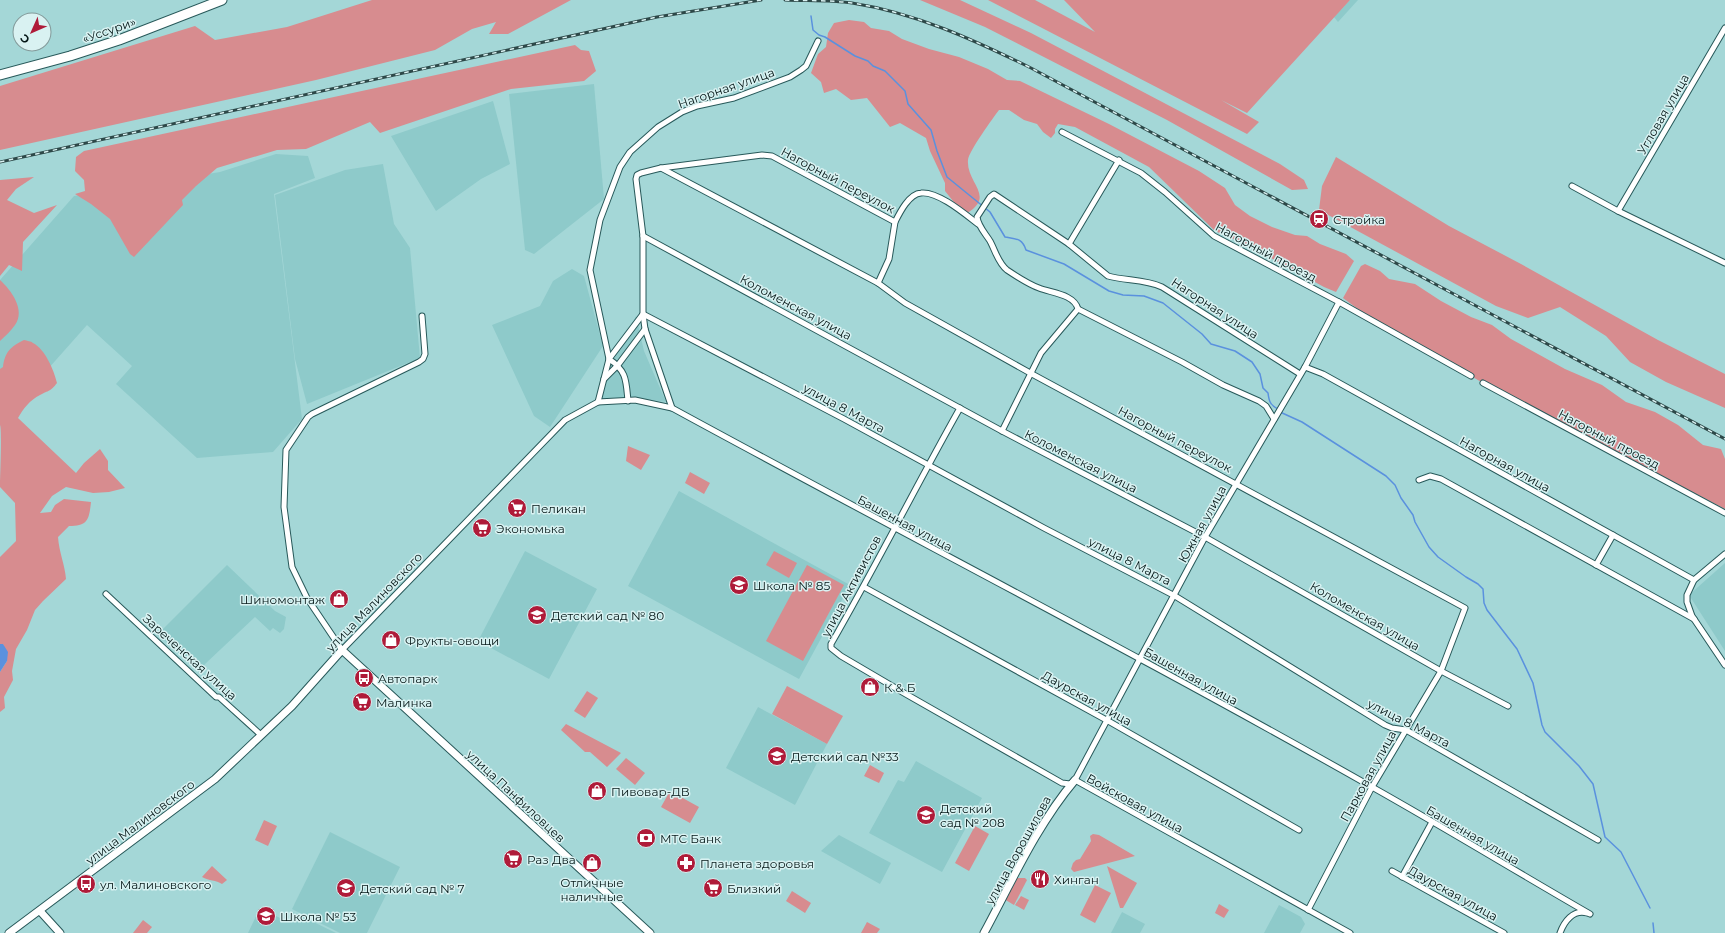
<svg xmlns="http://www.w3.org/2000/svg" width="1725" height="933" font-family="Montserrat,sans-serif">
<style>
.built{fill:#8ecaca}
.green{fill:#d78c8f}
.water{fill:#5a91de}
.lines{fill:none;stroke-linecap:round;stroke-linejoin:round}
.stream{stroke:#5a91de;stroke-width:1.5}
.street-casing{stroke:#28595a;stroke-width:7}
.secondary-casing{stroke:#28595a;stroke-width:9}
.highway-casing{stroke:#28595a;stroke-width:11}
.street{stroke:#fff;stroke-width:5}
.secondary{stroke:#fff;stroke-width:7}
.highway{stroke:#fff;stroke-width:9}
.rail-casing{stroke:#2d4848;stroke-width:3}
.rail{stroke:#d9f2f2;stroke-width:1.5;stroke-dasharray:4.5;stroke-linecap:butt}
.labels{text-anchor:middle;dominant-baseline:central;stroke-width:3;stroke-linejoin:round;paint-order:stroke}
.street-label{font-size:12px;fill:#031616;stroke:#d9f2f2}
.poi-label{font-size:12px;fill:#031616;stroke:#d9f2f2;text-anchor:start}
</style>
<rect width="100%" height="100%" fill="#a4d7d7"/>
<g class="built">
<polygon points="1350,0 1358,0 1338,22 1334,17"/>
<polygon points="594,84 604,199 534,254 525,250 509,94"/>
<polygon points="493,101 510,164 481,179 436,211 391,136"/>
<polygon points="276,154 308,156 315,178 274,194 302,419 273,452 197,458 116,384 132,366 87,325 0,423 0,280 74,196 220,172"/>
<polygon points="383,164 394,224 410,248 420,358 307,404 295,359 275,195 345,170"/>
<polygon points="572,269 584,276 603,346 550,427 534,416 492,325 540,306 553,281"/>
<polygon points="636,316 644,351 666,402 634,398 601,399 608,371"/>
<polygon points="679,491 850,585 799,679 628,586"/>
<polygon points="525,551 597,589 549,679 478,641"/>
<polygon points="1725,563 1725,651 1689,595"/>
<polygon points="227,565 275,611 286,617 284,629 280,633 273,628 270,631 255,617 205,664 200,673 158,634"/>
<polygon points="758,707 827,744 795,805 726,768"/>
<polygon points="916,761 982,798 942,872 869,833 898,780 904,782"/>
<polygon points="330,832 400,867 367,933 340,933 292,909"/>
<polygon points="839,835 891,863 880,884 821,851"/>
<polygon points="1279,905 1301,917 1305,924 1300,933 1264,933"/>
<polygon points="260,908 286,921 291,911 336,933 248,933"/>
<polygon points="1122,912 1145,924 1140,933 1111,933"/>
</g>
<g class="green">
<polygon points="372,0 571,0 508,34 489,34 496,22 472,29 435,50 316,80 0,150 0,86 195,26 215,40 287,27"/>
<polygon points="920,0 960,0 1031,33 1280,164 1304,180 1308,189 1292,190 1167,120 985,27"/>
<polygon points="988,0 1035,0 1095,32 1064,0 1350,0 1247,113 1221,100 1259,122 1247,134"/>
<path d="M849,20L864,22L871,28L889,31L902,39L929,49L959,57L988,69L1007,80L1020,81L1109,124L1199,171L1225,188L1235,205L1250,216L1272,227L1295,235L1307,236L1320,244L1346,254L1354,261L1336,292L1324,287L1245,244L1215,231L1149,167L1075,127L1058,124L1055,129V133L1051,138L1043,132L1037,124L1024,120L1009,110H999C993,118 969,151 968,160C966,183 996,196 967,213L957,206L945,191V183L930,151L926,138L900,123L890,127L867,98L851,100L836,89L824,93L821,82L811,73L818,54L826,47L828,33L834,23Z"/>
<polygon points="575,45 581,50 589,51 596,71 584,81 511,89 380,133 370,122 306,149 277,150 217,168 196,186 182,200 183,205 134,257 130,254 110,219 91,204 75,194 85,191 84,180 75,171 76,157 84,151"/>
<polygon points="1336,157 1449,226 1521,264 1658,340 1725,374 1725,408 1666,382 1630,362 1606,336 1560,307 1528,318 1496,306 1319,210 1322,186"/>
<polygon points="34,177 16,189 7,200 34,213 57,205 23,242 22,271 9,265 0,276 0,180"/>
<polygon points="1365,264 1380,271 1389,279 1415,284 1441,301 1471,317 1492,325 1511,339 1565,369 1602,385 1626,402 1655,412 1678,425 1703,445 1721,449 1725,459 1725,509 1483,383 1366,315 1343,298 1361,266"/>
<path d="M0,280C11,290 26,310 15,325C11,331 5,336 0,341Z"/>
<path d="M24,340C27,341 31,341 33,343C45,349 54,370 57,383C50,392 49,390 40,395C30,400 23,409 18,418L76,473L84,463L100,449L108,461V470L125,488L109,492L93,493L66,487L52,496L40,513L51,512L55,505L64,499L91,502C89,520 88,526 69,526L58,537C59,552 65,565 66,579L43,601L35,610L27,630L16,649L12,671L13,680L4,697L5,708L0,712V672L7,661L3,644H0V557L16,541L15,503L0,487C0,479 2,429 0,425V369L3,367C5,352 10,347 24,340Z"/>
<polygon points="628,446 650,455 641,470 626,461"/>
<polygon points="690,472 710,483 704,494 685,483"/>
<polygon points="774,551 797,563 789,578 766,565"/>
<polygon points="807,565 844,585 803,661 766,641"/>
<polygon points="787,686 843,716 827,744 772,714"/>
<polygon points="587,691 598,698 585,718 574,711"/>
<polygon points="566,724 621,753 607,767 590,752 585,752 561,730"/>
<polygon points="626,758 645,773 635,785 616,769"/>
<polygon points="870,765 884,773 879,783 864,776"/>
<polygon points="670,791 699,807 690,823 661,807"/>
<polygon points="264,820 277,826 268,846 255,840"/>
<polygon points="975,826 989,834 969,871 955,863"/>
<polygon points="1093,834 1099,835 1135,856 1074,872 1071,869 1073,863 1076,860 1080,859 1091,841 1090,836"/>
<path d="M212,866L227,880L222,884C216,880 209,881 202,877Z"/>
<polygon points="1107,866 1137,883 1123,908 1120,908"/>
<polygon points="1015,878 1025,878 1027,880 1014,905 1004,899"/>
<polygon points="1095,885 1111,893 1095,923 1080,915"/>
<polygon points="792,891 811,903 805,913 786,901"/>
<polygon points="1021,896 1029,900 1024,910 1015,905"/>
<polygon points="1219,904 1229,910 1224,918 1215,913"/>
<polygon points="143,920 152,927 147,933 133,933"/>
<polygon points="867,922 880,929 877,933 861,933"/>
</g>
<polygon class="water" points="0,644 3,644 8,652 7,661 0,672"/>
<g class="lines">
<g class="stream">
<path d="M811,16L813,30L819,35L825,37L855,56L868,61L873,66L885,71L905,91L908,104L931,130L937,151L947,177L990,212L1005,237C1016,239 1022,238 1026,250L1064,264L1109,291L1123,295L1144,296L1163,303L1202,334L1211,344L1235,351L1252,362L1260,374L1263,388L1268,393C1269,401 1270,405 1278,409"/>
<polyline points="1280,412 1302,422 1386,476 1395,485 1401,498 1413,515 1415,522 1429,547 1438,557 1466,577 1478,584 1483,589 1484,603 1487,610 1517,649 1533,683 1542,725 1545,732 1579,766 1593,784 1605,837 1621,852 1650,908"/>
<polyline points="1653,923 1654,933"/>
</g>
<g class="street-casing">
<g id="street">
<polyline points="1062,132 1141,173 1165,192 1214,236 1339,302 1471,376"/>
<polyline points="661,168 878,283 905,303 1032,374 1465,608 1441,671 1372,787 1308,910"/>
<polyline points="1572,186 1618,211 1725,263"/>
<polyline points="1618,211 1725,28"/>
<path d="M895,222C900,212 909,194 921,193C938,191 965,214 978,224"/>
<polyline points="643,236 1002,431 1205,537 1441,671 1508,706"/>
<polyline points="1069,244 1119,160"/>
<path d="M422,316L425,354L423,359L419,362L312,414L308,417L286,450L284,507L292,567L307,598L342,650L565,420L598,402L635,400L672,408C905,535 1141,656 1372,787C1445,828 1517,872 1590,914"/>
<polyline points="1305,367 1323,374 1694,580"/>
<polyline points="604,379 618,365 645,329"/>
<polyline points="1483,383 1725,513"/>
<path d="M628,401C626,381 627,371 609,359L643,314L844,419L1044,528L1175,596L1385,725L1392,728L1406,730L1598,840"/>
<polyline points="598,402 609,359 590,270 600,220 620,167 630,152 658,127 682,112 697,106 734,98 790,77 801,70 806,66 818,41"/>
<polyline points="672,408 645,329 643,314 643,236 636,179 637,175 641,173 661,168 762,155 772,156 895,222 889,259 878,283"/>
<path d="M960,408C916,486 876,566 831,644V648L841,656L904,693L1062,783L1070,784L1075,780L1350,933"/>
<path d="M1274,419L1266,406L1259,401L1223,385L1182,362L1078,309C1074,294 1051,293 1039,288C1028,284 1016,276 1007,270C998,263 995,250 990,241C985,233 978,226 977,217L990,197L994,194L1069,244L1108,276C1126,281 1144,279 1162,287L1300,374"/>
<polyline points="1002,431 1041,353 1078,309"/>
<polyline points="1419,480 1430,476 1441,479 1694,619"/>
<polyline points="1725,554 1694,580 1687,595 1687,602 1692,616 1725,665"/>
<polyline points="1596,565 1613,535"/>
<polyline points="864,587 1110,722 1299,830"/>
<polyline points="106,594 216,697 219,697 261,735"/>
<polyline points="1075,780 1205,537 1305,367 1339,302"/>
<polyline points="1392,871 1504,933"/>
<polyline points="1402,877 1432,822"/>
<path d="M1560,933C1564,922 1573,909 1587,913"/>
</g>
</g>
<g class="secondary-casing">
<g id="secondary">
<polyline points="40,911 60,933"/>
<polyline points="9,933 215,779 292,706 342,650 650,933"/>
<path d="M984,933C1012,881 1037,825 1075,780"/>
</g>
</g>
<g class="highway-casing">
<polyline id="highway" points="0,75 70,56 119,40 222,0"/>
</g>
<use href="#street" class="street"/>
<use href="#secondary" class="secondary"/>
<use href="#highway" class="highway"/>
<g class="rail-casing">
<g id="rail">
<path d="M785,0C807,1 831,0 852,3C916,13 974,40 1031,68L1725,439"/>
<polyline points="0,162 657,17 761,0"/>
</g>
</g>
<use href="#rail" class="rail"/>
</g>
<defs>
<g id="station-disc" transform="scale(1)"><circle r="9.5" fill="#af1b39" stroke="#d9f2f2"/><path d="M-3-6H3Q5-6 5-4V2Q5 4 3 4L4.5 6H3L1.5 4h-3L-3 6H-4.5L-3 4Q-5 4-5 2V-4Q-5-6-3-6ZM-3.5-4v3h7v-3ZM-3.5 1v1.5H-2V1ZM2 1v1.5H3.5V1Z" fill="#fff"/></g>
<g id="supermarket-disc" transform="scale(1)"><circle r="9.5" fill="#af1b39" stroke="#d9f2f2"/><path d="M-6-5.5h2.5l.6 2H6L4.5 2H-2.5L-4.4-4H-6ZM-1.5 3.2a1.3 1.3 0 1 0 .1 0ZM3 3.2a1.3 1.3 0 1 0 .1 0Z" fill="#fff"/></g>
<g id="school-disc" transform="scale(1)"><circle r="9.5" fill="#af1b39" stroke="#d9f2f2"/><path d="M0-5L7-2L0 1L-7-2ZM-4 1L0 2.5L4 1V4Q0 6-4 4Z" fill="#fff"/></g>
<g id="shop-disc" transform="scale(1)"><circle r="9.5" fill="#af1b39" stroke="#d9f2f2"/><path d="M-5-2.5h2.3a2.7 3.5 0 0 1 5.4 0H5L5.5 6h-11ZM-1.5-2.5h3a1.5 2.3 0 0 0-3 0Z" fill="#fff"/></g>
<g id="bus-disc" transform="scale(1)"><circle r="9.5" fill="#af1b39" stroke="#d9f2f2"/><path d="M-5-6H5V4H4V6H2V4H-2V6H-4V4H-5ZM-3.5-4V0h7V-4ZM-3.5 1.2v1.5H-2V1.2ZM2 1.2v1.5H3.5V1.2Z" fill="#fff"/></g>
<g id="bank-disc" transform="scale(1)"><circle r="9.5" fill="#af1b39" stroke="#d9f2f2"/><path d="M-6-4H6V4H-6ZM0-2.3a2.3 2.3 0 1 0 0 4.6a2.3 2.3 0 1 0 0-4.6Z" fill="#fff"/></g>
<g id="pharmacy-disc" transform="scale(1)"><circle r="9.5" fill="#af1b39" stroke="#d9f2f2"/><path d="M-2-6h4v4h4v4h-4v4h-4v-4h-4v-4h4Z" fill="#fff"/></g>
<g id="restaurant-disc" transform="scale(1)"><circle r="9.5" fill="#af1b39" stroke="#d9f2f2"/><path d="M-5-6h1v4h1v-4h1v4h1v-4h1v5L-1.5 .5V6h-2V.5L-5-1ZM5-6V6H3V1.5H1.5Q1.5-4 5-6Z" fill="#fff"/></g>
</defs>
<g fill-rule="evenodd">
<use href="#station-disc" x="1319" y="219"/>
<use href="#supermarket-disc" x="517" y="508"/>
<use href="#supermarket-disc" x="482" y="528"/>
<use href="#school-disc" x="739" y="585"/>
<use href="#shop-disc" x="339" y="599"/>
<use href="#school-disc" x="537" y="615"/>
<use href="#shop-disc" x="391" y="640"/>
<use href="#bus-disc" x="364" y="678"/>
<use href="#shop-disc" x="870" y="687"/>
<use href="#supermarket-disc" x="362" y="702"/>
<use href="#school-disc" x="777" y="756"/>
<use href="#shop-disc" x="597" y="791"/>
<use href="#school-disc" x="926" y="815"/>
<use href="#bank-disc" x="646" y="838"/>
<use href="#supermarket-disc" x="513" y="859"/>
<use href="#shop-disc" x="592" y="863"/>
<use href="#pharmacy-disc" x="686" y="863"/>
<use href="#restaurant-disc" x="1040" y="879"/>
<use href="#bus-disc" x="86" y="884"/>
<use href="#school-disc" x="346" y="888"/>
<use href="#supermarket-disc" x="713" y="888"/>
<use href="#school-disc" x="266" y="916"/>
</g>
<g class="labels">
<g class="street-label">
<text transform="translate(109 30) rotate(-19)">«Уссури»</text>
<text transform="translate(726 88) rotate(-19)">Нагорная улица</text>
<text transform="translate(1663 114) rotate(-60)">Угловая улица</text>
<text transform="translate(838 180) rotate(28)">Нагорный переулок</text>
<text transform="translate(1266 252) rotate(28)">Нагорный проезд</text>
<text transform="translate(796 307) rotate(28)">Коломенская улица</text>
<text transform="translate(1215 308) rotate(33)">Нагорная улица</text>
<text transform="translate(844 408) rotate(28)">улица 8 Марта</text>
<text transform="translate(1175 439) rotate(28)">Нагорный переулок</text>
<text transform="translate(1609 439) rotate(28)">Нагорный проезд</text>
<text transform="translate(1081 461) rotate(27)">Коломенская улица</text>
<text transform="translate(1505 464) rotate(29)">Нагорная улица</text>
<text transform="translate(905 523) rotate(28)">Башенная улица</text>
<text transform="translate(1202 524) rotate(-61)">Южная улица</text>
<text transform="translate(1130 561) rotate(27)">улица 8 Марта</text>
<text transform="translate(851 586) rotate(-62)">улица Активистов</text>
<text transform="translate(374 602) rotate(-46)">улица Малиновского</text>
<text transform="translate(1365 616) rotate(30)">Коломенская улица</text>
<text transform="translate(190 657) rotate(42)">Зареченская улица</text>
<text transform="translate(1191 676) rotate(29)">Башенная улица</text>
<text transform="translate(1087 698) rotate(29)">Даурская улица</text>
<text transform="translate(1409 723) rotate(27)">улица 8 Марта</text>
<text transform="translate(1368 776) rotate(-61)">Парковая улица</text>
<text transform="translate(516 796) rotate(43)">улица Панфиловцев</text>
<text transform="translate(1135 803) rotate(29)">Войсковая улица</text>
<text transform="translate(140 822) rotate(-37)">улица Малиновского</text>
<text transform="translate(1473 835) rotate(30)">Башенная улица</text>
<text transform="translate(1018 850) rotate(-61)">улица Ворошилова</text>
<text transform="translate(1453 893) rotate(29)">Даурская улица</text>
</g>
<g class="poi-label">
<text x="1333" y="219">Стройка</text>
<text x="531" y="508">Пеликан</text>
<text x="496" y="528">Экономька</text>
<text x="753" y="585">Школа № 85</text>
<text x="325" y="599" text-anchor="end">Шиномонтаж</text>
<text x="551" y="615">Детский сад № 80</text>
<text x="405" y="640">Фрукты-овощи</text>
<text x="378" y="678">Автопарк</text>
<text x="884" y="687">К &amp; Б</text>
<text x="376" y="702">Малинка</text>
<text x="791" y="756">Детский сад №33</text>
<text x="611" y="791">Пивовар-ДВ</text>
<text x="940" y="808">Детский<tspan x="940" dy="14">сад № 208</tspan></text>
<text x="660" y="838">МТС Банк</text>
<text x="527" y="859">Раз Два</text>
<text x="700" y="863">Планета здоровья</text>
<text x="1054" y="879">Хинган</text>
<text x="592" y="882" text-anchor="middle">Отличные<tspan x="592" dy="14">наличные</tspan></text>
<text x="100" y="884">ул. Малиновского</text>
<text x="360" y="888">Детский сад № 7</text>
<text x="727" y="888">Близкий</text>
<text x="280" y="916">Школа № 53</text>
</g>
</g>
<g transform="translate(32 32) rotate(225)"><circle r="19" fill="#d9f2f2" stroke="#839a9a"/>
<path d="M0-3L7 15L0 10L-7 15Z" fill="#af1b39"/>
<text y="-6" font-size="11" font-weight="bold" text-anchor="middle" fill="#031616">С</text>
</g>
</svg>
